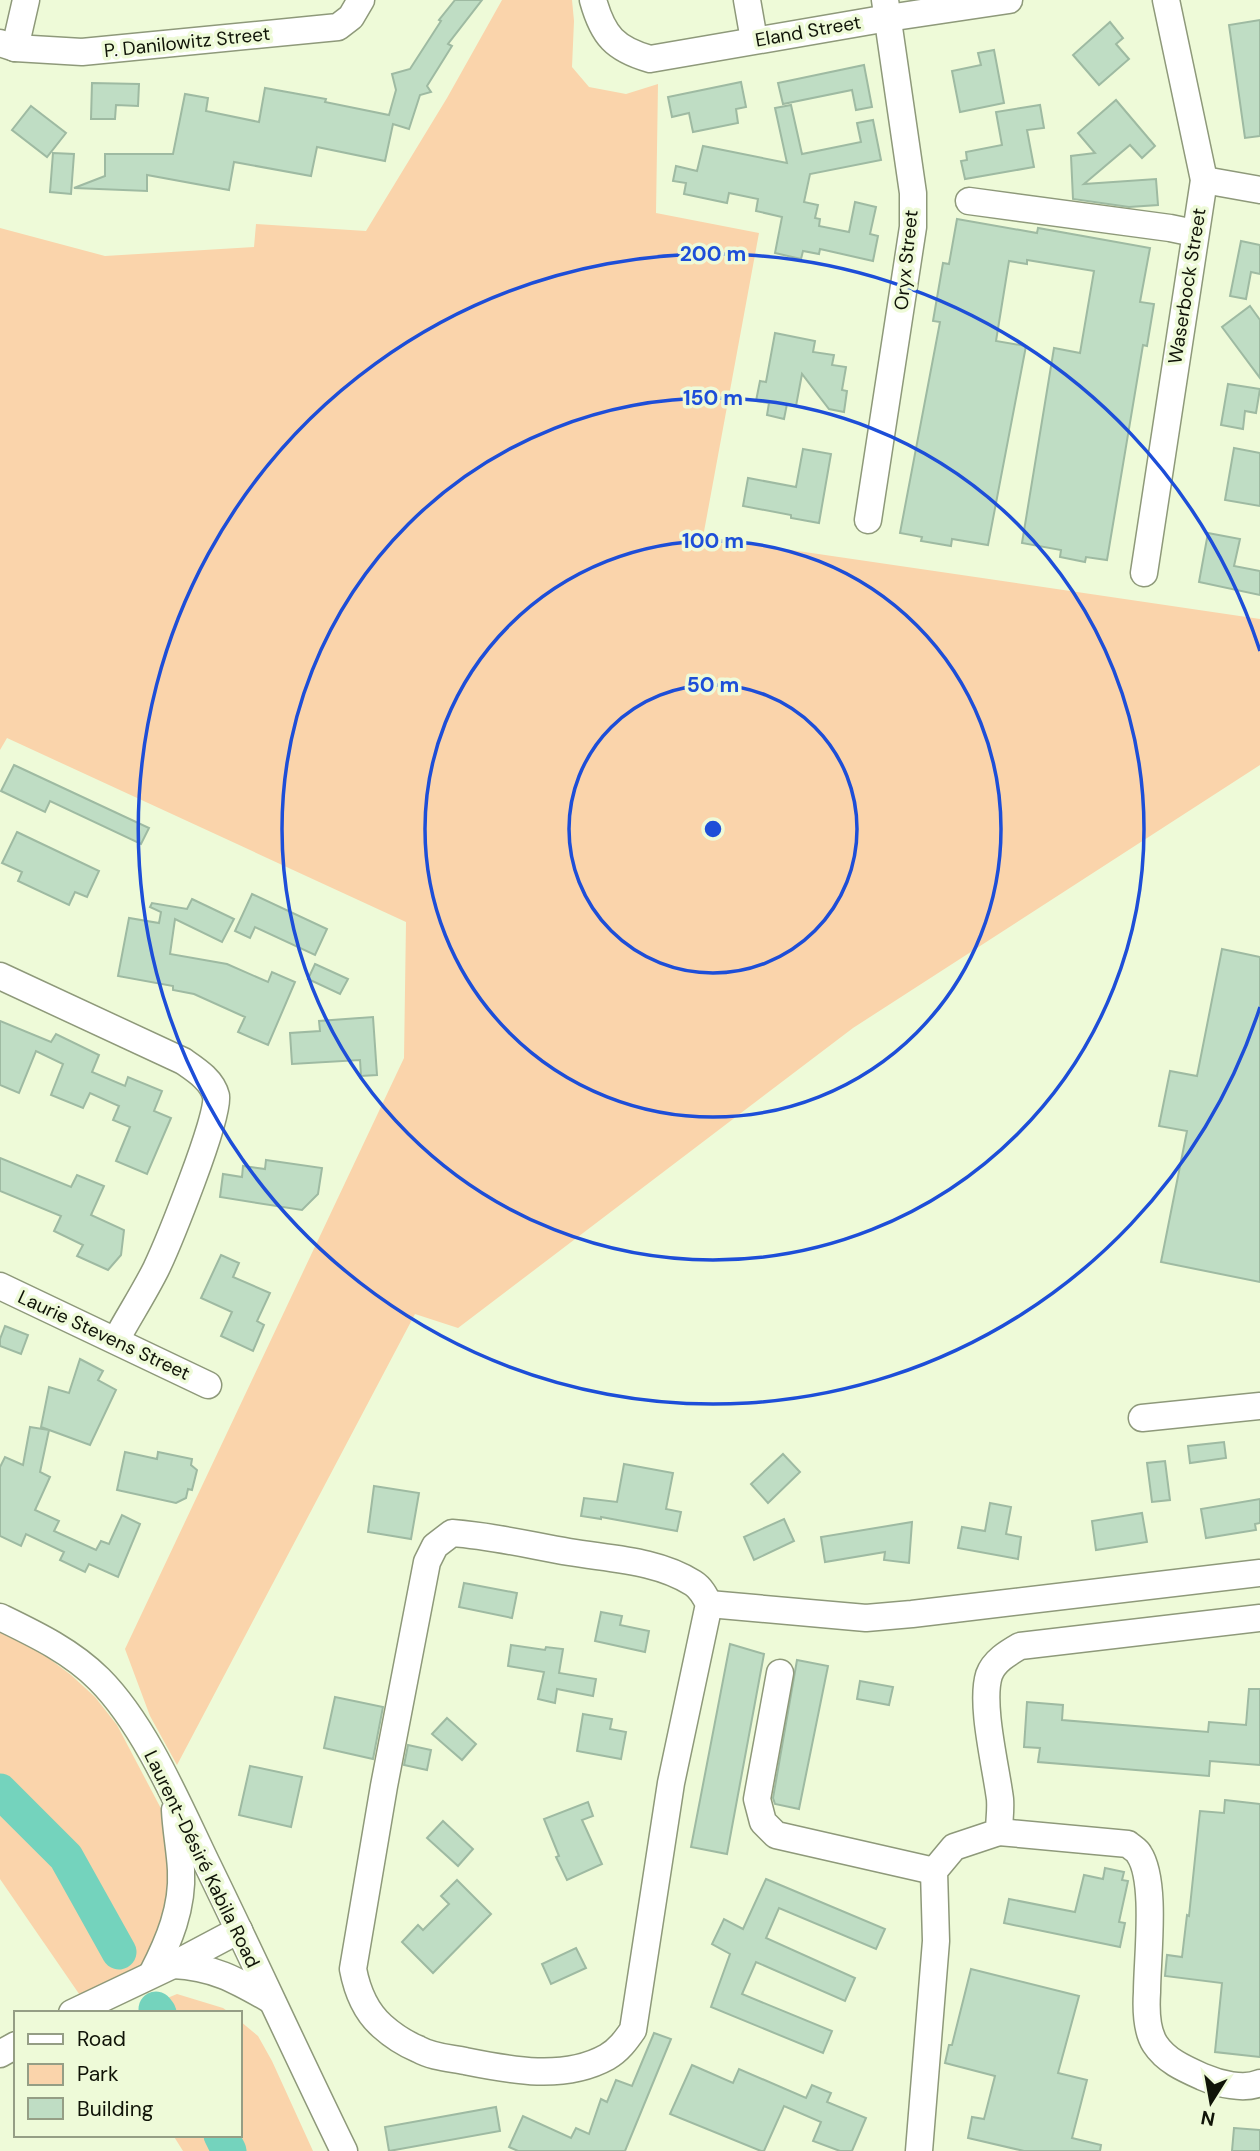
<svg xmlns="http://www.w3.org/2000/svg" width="1260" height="2151" font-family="'DM Sans',sans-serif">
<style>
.green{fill:#fad4ab}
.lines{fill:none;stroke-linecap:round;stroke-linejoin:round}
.river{stroke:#74d3bd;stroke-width:35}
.building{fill:#bfddc4;stroke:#9ebaa2;stroke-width:2}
.minor-casing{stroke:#8e997a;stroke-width:29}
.minor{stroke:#fff;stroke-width:26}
.ring{fill:none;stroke:#1d4ed8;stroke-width:3.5}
.labels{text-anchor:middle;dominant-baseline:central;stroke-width:7;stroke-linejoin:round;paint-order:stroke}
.street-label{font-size:19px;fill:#101408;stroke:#eefad8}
.centre{fill:#1d4ed8;stroke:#eefad8;stroke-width:3.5}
.ring-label{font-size:21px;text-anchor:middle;font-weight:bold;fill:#1d4ed8;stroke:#eefad8;stroke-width:7;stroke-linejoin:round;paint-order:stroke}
</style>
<rect width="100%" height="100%" fill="#eefad8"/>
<g class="green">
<polygon points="502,0 572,0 574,21 572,67 589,87 626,94 658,84 656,213 759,233 703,537 1260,619 1260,765 853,1028 458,1328 415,1314 177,1765 150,1716 125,1649 404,1058 406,922 7,738 0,750 0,228 105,256 254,247 256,224 366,231 447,98"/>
<polygon points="0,1631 47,1657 71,1675 95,1697 117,1725 167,1820 179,1852 152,1974 86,2004 0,1879"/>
<polygon points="177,1994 223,2008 230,2013 131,2013"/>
<polygon points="240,2021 258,2036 272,2061 313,2151 183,2151 173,2135 240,2135"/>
</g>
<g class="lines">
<g class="river">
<polyline points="0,1791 66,1857 119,1952"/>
<polyline points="156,2009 159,2013"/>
<polyline points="221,2135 229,2151"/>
</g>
</g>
<g class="building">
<polygon points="455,0 482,0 448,44 452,46 427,86 431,92 420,95 409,129 393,124 385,161 317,147 311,176 234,162 229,190 147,175 147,191 74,188 105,176 105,154 173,154 185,94 208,98 206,111 259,122 265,88 326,99 325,102 389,115 396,90 392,74 410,69 441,21 439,20"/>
<polygon points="1260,20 1260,136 1245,138 1229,25"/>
<polygon points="1110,22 1123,38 1116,44 1129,59 1099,85 1073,55"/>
<polygon points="994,50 1004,103 960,112 952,71 981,65 978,53"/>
<polygon points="864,65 872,107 856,110 852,90 783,104 778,83"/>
<polygon points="741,82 746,107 736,109 738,123 693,132 689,113 672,117 668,97"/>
<polygon points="92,83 139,84 138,106 116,105 115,119 91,119"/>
<polygon points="1116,100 1155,146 1142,158 1130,145 1084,184 1156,179 1158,205 1129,207 1073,199 1071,156 1095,153 1078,133"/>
<polygon points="791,105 802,154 861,142 857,123 873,120 881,160 810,174 804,202 818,205 815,218 820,219 819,226 849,232 855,202 876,207 870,234 878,236 873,261 820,249 819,254 803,251 801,259 775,253 782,217 756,211 758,199 729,193 727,203 684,194 686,183 673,181 676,166 697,171 703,146 787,163 775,108"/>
<polygon points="1040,105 1044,128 1027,130 1034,167 965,179 961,161 967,160 966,152 1002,145 996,112"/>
<polygon points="31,106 66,133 47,157 12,130"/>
<polygon points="53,153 74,154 71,194 50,192"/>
<polygon points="957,219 1037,233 1038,228 1150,248 1140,302 1154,304 1147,346 1143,345 1107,560 1086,557 1085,562 1060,557 1061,550 1022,543 1054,348 1080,353 1094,271 1027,260 1027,264 1009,261 996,341 1026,346 988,545 952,539 951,546 921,541 922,537 900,533 940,322 933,321 943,263 949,264"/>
<polygon points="1241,241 1260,245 1260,274 1251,272 1246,299 1230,296"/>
<polygon points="1250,306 1260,320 1260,378 1222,327"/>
<polygon points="775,333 815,341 813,352 834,355 832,365 846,367 842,390 847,391 844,412 829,409 802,374 796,406 787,404 784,419 767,415 769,403 756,401 760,381 766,382"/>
<polygon points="1228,384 1260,389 1256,413 1245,411 1243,429 1221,425"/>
<polygon points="1234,448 1260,453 1260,506 1225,500"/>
<polygon points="803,449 831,454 819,523 791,518 791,515 743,506 748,478 796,487"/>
<polygon points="1208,533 1240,539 1234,566 1260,571 1260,595 1199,582"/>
<polygon points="14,765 149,828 141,844 50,801 45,812 1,791"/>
<polygon points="17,832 99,871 87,897 75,892 69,905 18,881 22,872 2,863"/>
<polygon points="252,894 327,929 315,955 255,927 250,938 235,931"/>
<polygon points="192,899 234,919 222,942 175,919 170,954 227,964 268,982 272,972 295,982 268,1045 238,1032 245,1017 194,994 173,990 173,986 118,976 129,918 159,923 161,912 150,907 152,903 187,909"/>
<polygon points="1222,949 1260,957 1260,1282 1161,1262 1187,1131 1159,1126 1170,1071 1197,1076"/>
<polygon points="315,964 348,979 340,994 308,979"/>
<polygon points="373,1017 377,1075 361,1076 360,1060 292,1064 290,1033 320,1031 319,1021"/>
<polygon points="0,1021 51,1042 56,1034 99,1055 92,1072 125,1086 128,1077 162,1091 154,1111 171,1118 147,1174 116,1161 130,1127 113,1120 119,1106 90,1093 83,1108 51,1095 63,1064 36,1051 19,1093 0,1085"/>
<polygon points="0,1158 71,1187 77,1175 104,1186 91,1215 124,1230 121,1255 108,1270 77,1256 83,1245 54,1231 61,1216 0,1191"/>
<polygon points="266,1160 322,1168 318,1194 302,1210 220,1197 223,1174 242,1177 243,1166 265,1169"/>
<polygon points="221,1255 239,1263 233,1277 270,1293 257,1321 264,1325 253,1351 221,1336 232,1312 201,1298"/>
<polygon points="5,1326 28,1335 21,1354 0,1346 0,1339"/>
<polygon points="80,1359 103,1371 98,1380 116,1390 90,1445 41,1427 49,1387 69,1393"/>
<polygon points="30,1427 49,1430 40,1472 50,1477 35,1510 59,1521 54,1531 96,1550 101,1541 109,1544 122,1515 140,1524 118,1577 89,1564 85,1572 60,1560 64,1552 26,1534 21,1546 0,1536 0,1467 5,1457 23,1465"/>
<polygon points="1224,1442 1226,1458 1190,1463 1188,1446"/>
<polygon points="125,1452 157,1459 158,1452 192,1459 191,1465 197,1470 192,1490 188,1489 186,1498 176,1503 117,1490"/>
<polygon points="783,1454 800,1472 768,1503 751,1484"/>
<polygon points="1165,1461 1170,1500 1152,1502 1147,1463"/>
<polygon points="624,1464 673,1473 666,1509 681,1512 677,1531 601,1517 601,1519 581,1516 584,1498 617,1502"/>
<polygon points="374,1486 419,1493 411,1539 368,1532"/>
<polygon points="1260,1499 1260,1523 1255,1524 1256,1530 1206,1538 1201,1509"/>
<polygon points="990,1503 1011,1507 1006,1534 1021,1537 1018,1559 958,1548 962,1527 985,1531"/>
<polygon points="1142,1513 1147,1542 1096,1550 1092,1521"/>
<polygon points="784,1519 794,1541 754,1560 744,1537"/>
<polygon points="912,1522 909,1563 884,1560 885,1552 825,1562 821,1537"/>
<polygon points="464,1583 517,1593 512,1618 459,1607"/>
<polygon points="601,1612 622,1616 620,1625 649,1631 645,1652 595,1641"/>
<polygon points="730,1644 764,1654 727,1854 691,1847"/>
<polygon points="511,1645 545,1650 546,1647 563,1649 559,1673 596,1679 593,1696 557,1689 555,1703 538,1699 544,1672 508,1666"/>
<polygon points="797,1660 828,1666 799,1809 775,1804 773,1798"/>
<polygon points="860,1681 893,1687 889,1705 857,1699"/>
<polygon points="1249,1689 1260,1689 1260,1765 1210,1761 1209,1776 1038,1762 1040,1748 1024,1747 1027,1702 1063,1705 1062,1720 1208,1732 1209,1722 1246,1725"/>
<polygon points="335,1697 383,1707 373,1759 324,1748"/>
<polygon points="583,1714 612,1719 610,1729 626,1732 621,1759 577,1751"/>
<polygon points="447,1718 476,1744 462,1760 432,1734"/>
<polygon points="408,1745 431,1750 427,1770 404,1765"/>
<polygon points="250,1766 302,1777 291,1827 239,1815"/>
<polygon points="1225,1800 1260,1804 1260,2057 1215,2052 1222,1983 1165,1976 1167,1955 1182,1957 1187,1915 1189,1916 1200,1811 1224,1813"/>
<polygon points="588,1802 593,1816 582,1820 602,1864 567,1880 556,1857 559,1856 544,1819"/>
<polygon points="443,1821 473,1849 458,1866 427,1838"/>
<polygon points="1105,1868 1124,1872 1122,1880 1128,1881 1119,1922 1125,1923 1120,1947 1004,1923 1009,1899 1075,1912 1084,1875 1103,1879"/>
<polygon points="766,1879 885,1929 876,1949 779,1908 766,1938 855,1978 845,2001 756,1962 742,1994 832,2031 823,2053 711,2007 730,1954 712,1944 724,1919 743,1929"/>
<polygon points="457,1880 491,1914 433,1973 402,1942 418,1925 423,1930 449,1904 441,1896"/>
<polygon points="576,1948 586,1968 551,1984 542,1964"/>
<polygon points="971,1969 1079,1996 1058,2073 1087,2080 1072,2138 1101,2145 1100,2151 1024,2151 968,2138 972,2117 984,2119 995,2076 945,2063 949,2045 952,2045"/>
<polygon points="654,2033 671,2039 625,2151 518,2151 509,2147 523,2116 571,2138 576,2128 589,2134 601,2099 607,2102 616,2080 632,2086"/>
<polygon points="692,2065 733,2083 739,2069 806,2098 812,2085 831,2093 827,2102 866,2118 852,2151 840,2151 813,2141 821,2122 784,2106 764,2151 761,2151 670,2114"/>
<polygon points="496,2107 500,2131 389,2151 385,2127"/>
<polygon points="1234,2128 1260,2130 1260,2151 1232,2151"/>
</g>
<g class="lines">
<g class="minor-casing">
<g id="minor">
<path d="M593,0C603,36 615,49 650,59L888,18L1009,0"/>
<polyline points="747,0 754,40"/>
<polyline points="0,43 15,48 82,52 338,27 351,17 361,0"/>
<polyline points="15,48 26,0"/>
<polyline points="1204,180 1260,190"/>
<polyline points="969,201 1170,228 1194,233"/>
<polyline points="868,520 913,227 913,193 885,0"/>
<polyline points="1144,573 1204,180 1166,0"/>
<path d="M0,976L183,1061C196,1070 212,1080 216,1096C221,1114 167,1246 156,1269C144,1293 129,1316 116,1340"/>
<polyline points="0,1286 208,1385"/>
<polyline points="1142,1418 1260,1406"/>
<path d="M452,1533C493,1536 529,1545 569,1552C610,1559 657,1560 693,1583C701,1588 705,1596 709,1604L671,1783L633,2030C626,2040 619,2050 607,2057C564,2081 510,2070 465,2061C449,2058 432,2057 418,2049C406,2044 392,2035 382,2026C365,2011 357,1990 353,1969L384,1786L427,1562L435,1546Z"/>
<polyline points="709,1604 866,1618 912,1614 1260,1573"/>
<path d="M0,1617C35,1634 71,1651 99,1679C145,1725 178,1804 206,1862C253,1958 297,2055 344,2151"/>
<polyline points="780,1673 757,1799 763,1822 776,1835 934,1871"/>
<path d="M999,1832L1128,1844C1131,1847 1137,1850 1139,1854C1157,1881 1147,1959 1147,1992C1146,2008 1146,2030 1155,2044C1166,2061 1185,2069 1203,2077C1219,2084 1244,2090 1260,2083"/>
<path d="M173,1965C214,1967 236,1980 271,2000"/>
<path d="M152,1974C169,1941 183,1908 181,1870C180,1850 176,1831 175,1810"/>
<polyline points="72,2013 173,1965 239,1930"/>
<polyline points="0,2054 16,2045"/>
<path d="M919,2151L936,1941L934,1871L954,1847L999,1832C999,1821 1001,1810 1000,1799C996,1767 980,1704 989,1675C994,1661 1008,1653 1020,1646L1260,1618"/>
</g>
</g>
<use href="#minor" class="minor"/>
</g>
<g class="ring">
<circle cx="713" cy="829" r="144"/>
<circle cx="713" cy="829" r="288"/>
<circle cx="713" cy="829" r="431"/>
<path d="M1260 1007A575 575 0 1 1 1260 651"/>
</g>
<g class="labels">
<g class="street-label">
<text transform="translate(808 31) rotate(-10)">Eland Street</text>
<text transform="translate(187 42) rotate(-6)">P. Danilowitz Street</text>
<text transform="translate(906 260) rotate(-84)">Oryx Street</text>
<text transform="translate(1187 286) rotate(-81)">Waserbock Street</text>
<text transform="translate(104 1335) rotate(25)">Laurie Stevens Street</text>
<text transform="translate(202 1859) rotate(64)">Laurent-Désiré Kabila Road</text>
</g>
</g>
<circle cx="713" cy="829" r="10" class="centre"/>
<g class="ring-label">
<text x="713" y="261">200 m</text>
<text x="713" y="405">150 m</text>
<text x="713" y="548">100 m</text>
<text x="713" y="692">50 m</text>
</g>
<rect x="14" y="2011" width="228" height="126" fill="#eefad8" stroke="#959e85" stroke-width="2"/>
<rect x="28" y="2034" width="35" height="10" fill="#ffffff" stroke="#959e85" stroke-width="2"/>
<text x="77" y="2046" font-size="21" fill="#101408">Road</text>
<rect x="28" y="2064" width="35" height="21" fill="#fad4ab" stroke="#959e85" stroke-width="2"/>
<text x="77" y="2081" font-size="21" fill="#101408">Park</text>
<rect x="28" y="2098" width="35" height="21" fill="#bfddc4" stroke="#959e85" stroke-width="2"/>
<text x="77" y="2116" font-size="21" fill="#101408">Building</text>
<g transform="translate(1211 2102) rotate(191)" stroke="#eefad8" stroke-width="5" paint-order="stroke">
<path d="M0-5L12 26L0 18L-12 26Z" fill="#101408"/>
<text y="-10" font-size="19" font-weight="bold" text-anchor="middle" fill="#101408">N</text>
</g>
</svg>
